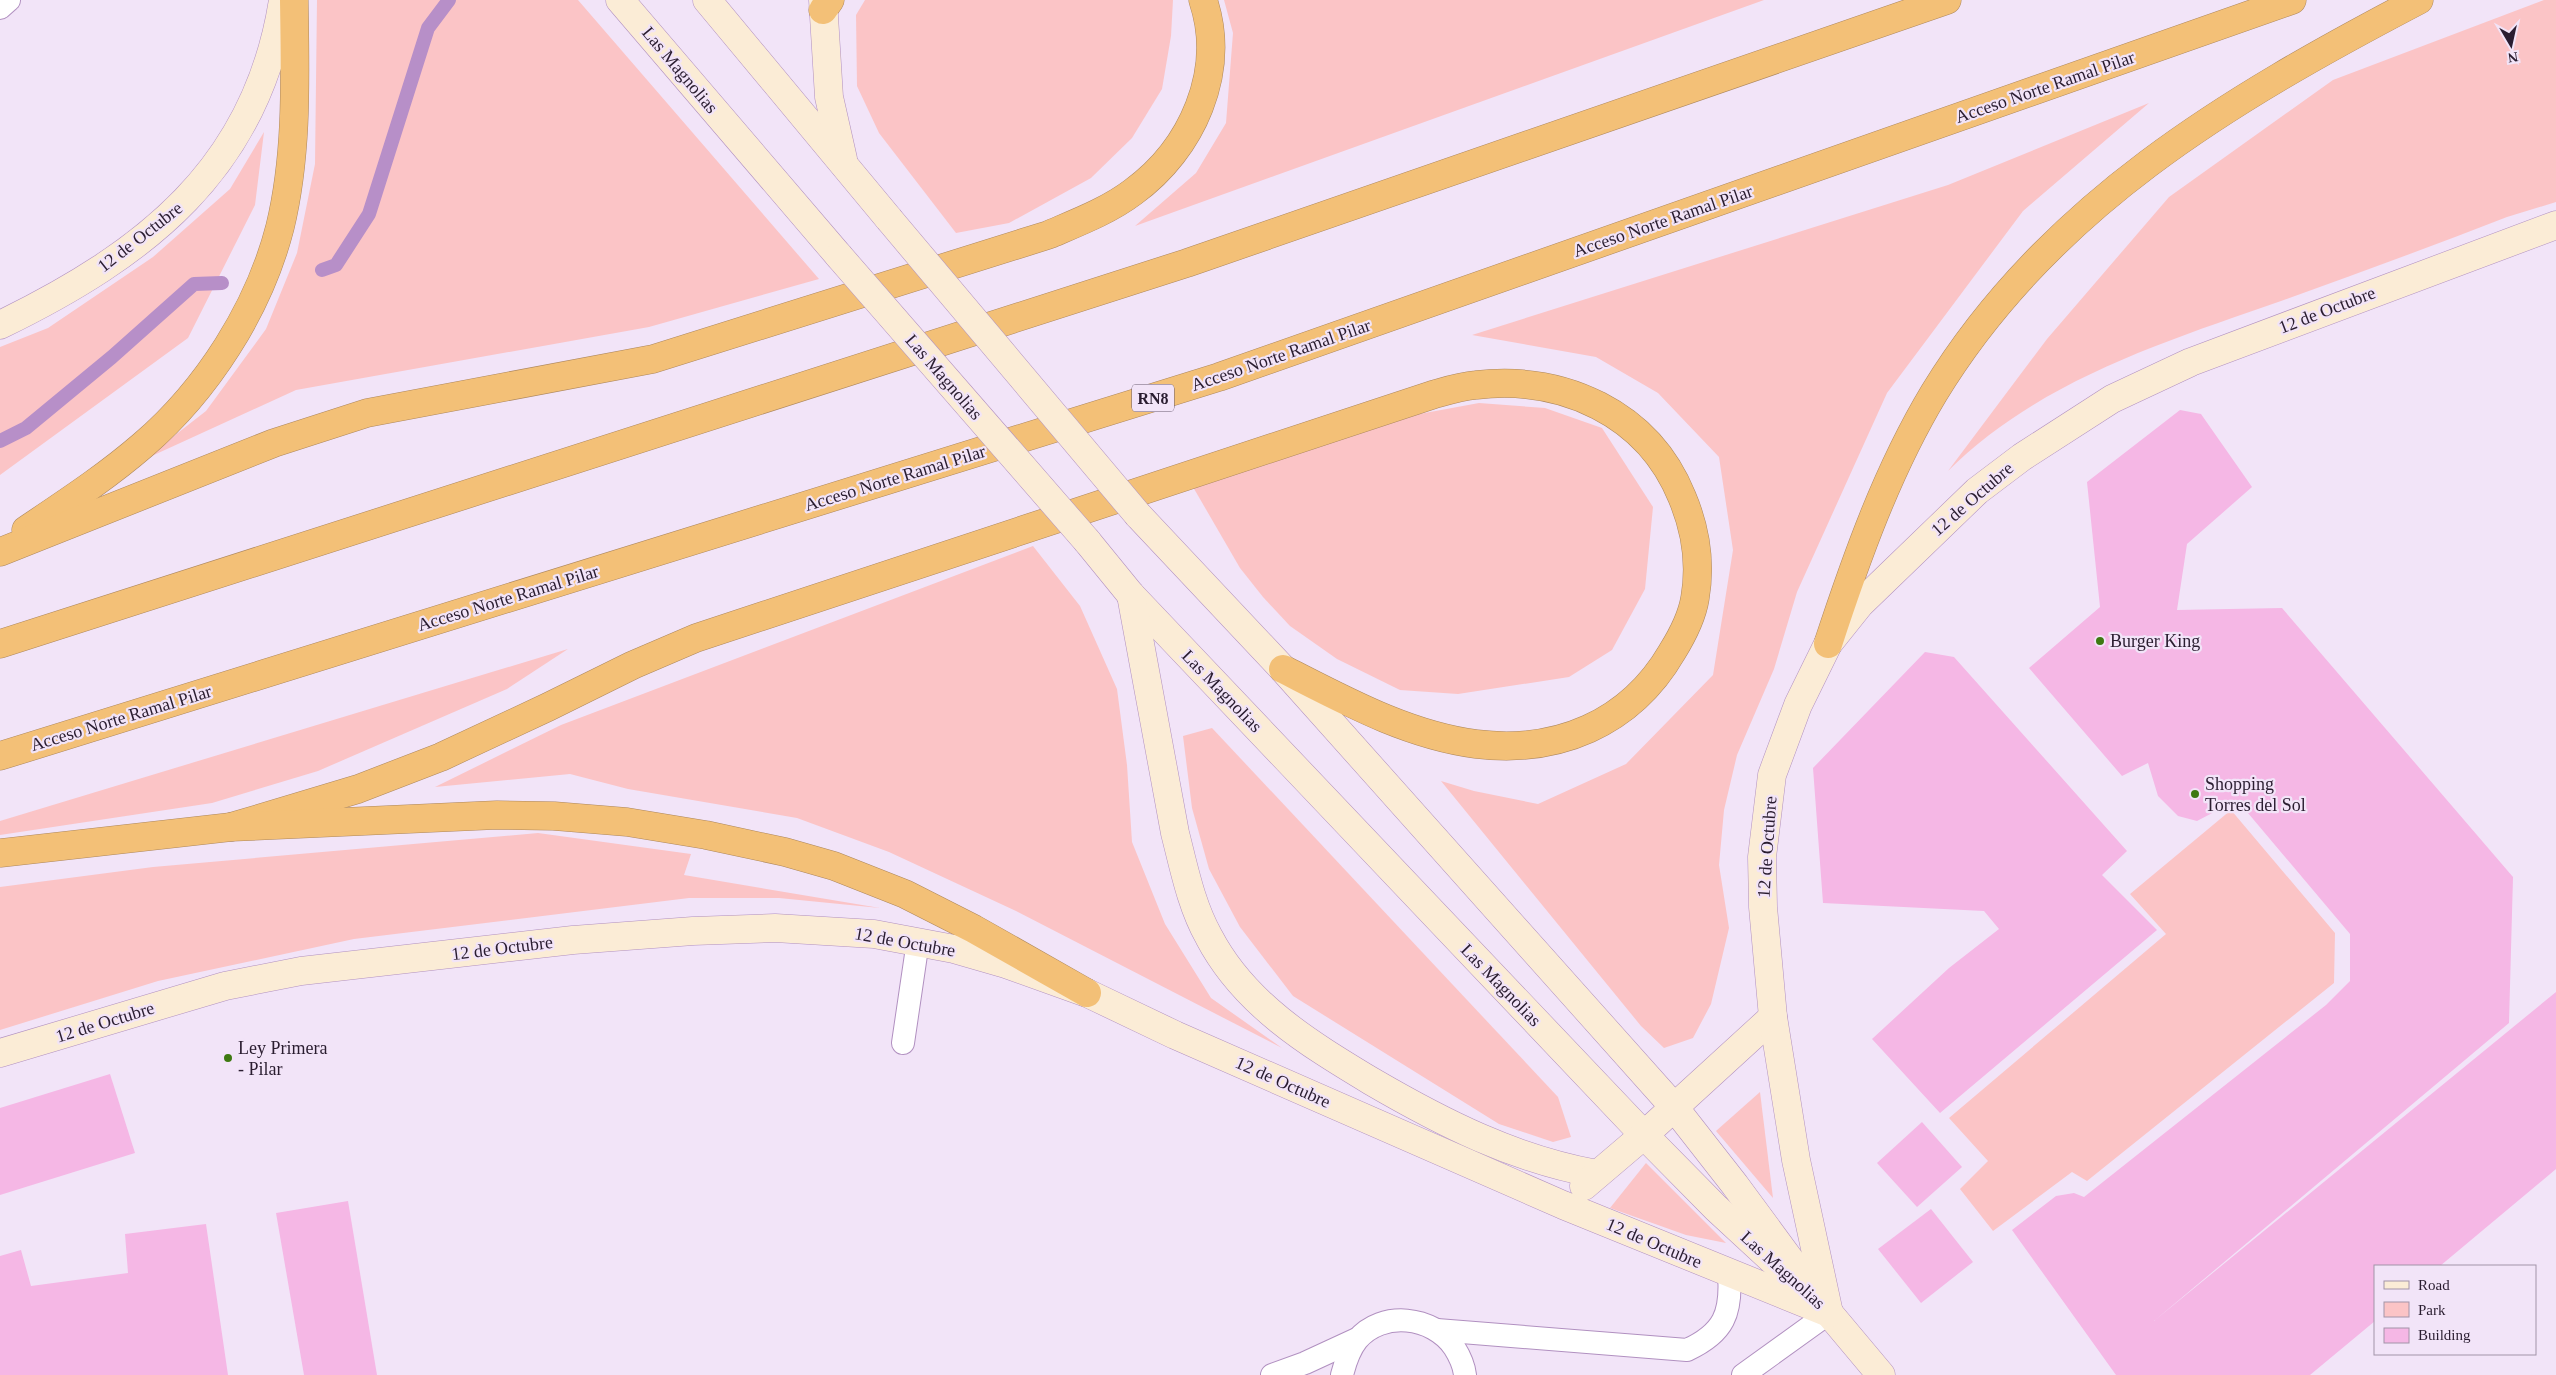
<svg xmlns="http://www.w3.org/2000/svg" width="2556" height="1375" font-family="'Times New Roman',serif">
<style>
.green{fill:#fbc4c6}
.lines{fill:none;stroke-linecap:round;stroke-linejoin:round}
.stream{stroke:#b78fc8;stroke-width:14}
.building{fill:#f5b7e5}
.lane-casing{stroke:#b190c0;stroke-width:24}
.secondary-casing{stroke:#b190c0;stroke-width:29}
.highway-casing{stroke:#ad875e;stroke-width:29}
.lane{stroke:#fff;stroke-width:22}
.secondary{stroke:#fbecd6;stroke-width:28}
.highway{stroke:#f3c077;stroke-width:28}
.secondary-bridge-casing{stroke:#b190c0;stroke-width:29;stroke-linecap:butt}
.secondary-bridge{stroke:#fbecd6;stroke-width:28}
.poi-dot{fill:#3e7911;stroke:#f2e4f8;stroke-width:2}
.labels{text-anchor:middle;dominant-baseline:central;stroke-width:4.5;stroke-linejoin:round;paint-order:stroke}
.shield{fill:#f2e4f8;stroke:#66596c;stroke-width:1}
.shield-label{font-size:16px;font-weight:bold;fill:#2a1d30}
.street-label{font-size:18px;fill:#2a1d30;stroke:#f2e4f8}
.poi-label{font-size:18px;fill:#2a1d30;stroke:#f2e4f8;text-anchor:start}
</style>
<rect width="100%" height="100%" fill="#f2e4f8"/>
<g class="green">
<polygon points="317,0 578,0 819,279 649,327 296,390 143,460 206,411 266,329 297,253 315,164"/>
<polygon points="865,0 1173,0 1171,36 1162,89 1132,138 1091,178 1009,223 956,233 879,133 857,86 856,15"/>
<polygon points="1224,0 1764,0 1135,226 1196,173 1226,123 1233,33"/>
<path d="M2544,0H2556V202L2507,217C2432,246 2357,274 2281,301C2164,342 2038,381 1948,471L2047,339L2169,197L2333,80Z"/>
<polygon points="2149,103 2023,211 1887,393 1797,592 1774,669 1737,755 1724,810 1719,865 1729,928 1711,1004 1693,1038 1664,1048 1641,1026 1441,781 1474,791 1538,804 1626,764 1713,675 1733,550 1719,457 1658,393 1596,357 1472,335 1948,185"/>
<polygon points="264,132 255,205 188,338 0,475 0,347 48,328 153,257 230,189"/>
<polygon points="1479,403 1545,408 1602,428 1653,507 1645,589 1612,650 1569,677 1458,694 1400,690 1337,659 1290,626 1263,597 1240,568 1193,487 1376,422"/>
<polygon points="1033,546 1080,606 1117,689 1127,765 1132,842 1165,924 1211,998 1282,1048 1016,911 889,852 797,818 628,789 570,774 435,787 561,725"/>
<polygon points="568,649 507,689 318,771 212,803 0,835 0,821"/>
<polygon points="1212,728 1558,1097 1571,1137 1553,1142 1499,1124 1293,996 1240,927 1209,869 1192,808 1183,736"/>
<polygon points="2231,810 2335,933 2334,983 2087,1181 2072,1172 1993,1231 1960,1189 1988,1161 1949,1118 2166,934 2130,894"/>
<polygon points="538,833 691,854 684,875 880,908 779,898 689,898 354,939 158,981 0,1030 0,887 153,867"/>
<polygon points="1760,1092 1773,1198 1716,1131"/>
<polygon points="1646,1163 1726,1243 1686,1235 1610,1208"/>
</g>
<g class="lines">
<g class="stream">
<polyline points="322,270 336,265 369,214 428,28 449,0"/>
<polyline points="0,441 26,428 112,357 194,284 222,283"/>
</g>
</g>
<g class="building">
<polygon points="2180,410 2201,414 2252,487 2187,544 2177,610 2282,608 2513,877 2509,1023 2154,1321 2556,992 2556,1169 2440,1266 2375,1266 2375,1321 2310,1375 2116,1375 2012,1230 2056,1196 2074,1193 2084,1197 2326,1005 2350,981 2350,934 2237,800 2197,821 2178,816 2158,796 2148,763 2122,776 2029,668 2100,607 2087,482"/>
<polygon points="1925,652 1954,657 2127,851 2102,875 2157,930 1940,1113 1872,1039 1949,968 1999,929 1984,911 1823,903 1813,768"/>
<polygon points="110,1074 135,1153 0,1195 0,1108"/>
<polygon points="1922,1122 1962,1167 1917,1207 1877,1163"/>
<polygon points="348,1201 377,1375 304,1375 276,1213"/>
<polygon points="1931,1209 1973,1262 1921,1303 1878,1249"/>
<polygon points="206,1224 228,1375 0,1375 0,1256 21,1250 31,1286 128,1273 125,1234"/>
</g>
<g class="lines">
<g class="lane-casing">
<g id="lane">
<polyline points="0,8 9,0"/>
<polyline points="903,1043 918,941"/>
<path d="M1437,1330L1687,1350C1724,1333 1732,1313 1729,1274"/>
<polyline points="1272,1375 1305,1363 1357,1339"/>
<path d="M1342,1375C1345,1363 1349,1350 1357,1340C1382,1310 1433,1316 1454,1347C1459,1355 1464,1365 1465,1375"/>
<polyline points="1743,1375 1829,1313"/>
</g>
</g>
<g class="secondary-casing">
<g id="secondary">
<polyline points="620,0 839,256"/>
<polyline points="707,0 889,219"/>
<polyline points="823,0 829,97 843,159"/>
<path d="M0,325C144,255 257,169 283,0"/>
<polyline points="1138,515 1283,669 1674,1107 1735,1185 1829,1313 1881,1375"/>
<polyline points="1087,541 1131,595 1644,1135 1716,1208 1782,1269"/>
<path d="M1131,595L1175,833C1184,868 1191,905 1209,937C1244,1004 1308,1043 1371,1081C1443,1123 1514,1159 1597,1174"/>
<polyline points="0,1053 225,986 301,971 573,940 693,931 775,928 874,934 954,949 1006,964 1087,993 1175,1035 1563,1205 1829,1313"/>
<polyline points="1584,1186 1644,1135 1773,1017"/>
<polyline points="1829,1313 1796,1160 1773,1017 1763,907 1762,857 1772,775 1798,705 1828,644 1860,604 1977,491 2022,457 2112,399 2191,362 2556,225"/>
</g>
</g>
<g class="highway-casing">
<g id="highway">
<polyline points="823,10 830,0"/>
<path d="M26,530C66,503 106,477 143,445C207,390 259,309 280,227C298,153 295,75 294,0"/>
<path d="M0,552L274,443L367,413L653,359L1048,235C1076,223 1108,211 1133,192C1192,149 1227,72 1203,0"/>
<polyline points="0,644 1187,263 1947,0"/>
<path d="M1828,644C1856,559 1887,471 1934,393C2048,206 2230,99 2419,0"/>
<polyline points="0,756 1219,377 2292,0"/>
<path d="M231,827L358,789L441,757L548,707L633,665L696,638L1432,395C1446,391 1461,386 1476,385C1563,375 1648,413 1682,497C1696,530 1701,563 1695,598C1692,617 1682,636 1672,652C1630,724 1557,754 1476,744C1407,735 1344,700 1283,669"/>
<polyline points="0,853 231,827 497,815 554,816 627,822 706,835 785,852 834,866 905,894 974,929 1087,993"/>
</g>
</g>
<use href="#lane" class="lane"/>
<use href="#secondary" class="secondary"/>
<use href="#highway" class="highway"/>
<g class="secondary-bridge-casing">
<g id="secondary-bridge">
<polyline points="889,219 1138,515"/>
<polyline points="839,256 1087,541"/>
</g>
</g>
<use href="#secondary-bridge" class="secondary-bridge"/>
</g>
<g class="poi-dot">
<circle cx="2100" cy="641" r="5"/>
<circle cx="2195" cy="794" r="5"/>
<circle cx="228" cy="1058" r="5"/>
</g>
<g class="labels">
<rect class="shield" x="1132" y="384.5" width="42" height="27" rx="4"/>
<g class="shield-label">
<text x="1153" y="398">RN8</text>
</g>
<g class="street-label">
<text transform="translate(680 70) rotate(50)">Las Magnolias</text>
<text transform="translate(2045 87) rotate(-19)">Acceso Norte Ramal Pilar</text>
<text transform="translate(1663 221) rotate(-19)">Acceso Norte Ramal Pilar</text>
<text transform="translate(140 237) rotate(-38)">12 de Octubre</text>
<text transform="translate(2327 310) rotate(-21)">12 de Octubre</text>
<text transform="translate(1281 355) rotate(-19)">Acceso Norte Ramal Pilar</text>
<text transform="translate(944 377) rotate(49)">Las Magnolias</text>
<text transform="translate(895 478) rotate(-17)">Acceso Norte Ramal Pilar</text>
<text transform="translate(1972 499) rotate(-41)">12 de Octubre</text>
<text transform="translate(508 598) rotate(-17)">Acceso Norte Ramal Pilar</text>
<text transform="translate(1222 691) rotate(46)">Las Magnolias</text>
<text transform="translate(121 718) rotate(-17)">Acceso Norte Ramal Pilar</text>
<text transform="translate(1767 847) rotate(-86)">12 de Octubre</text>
<text transform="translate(905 942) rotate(10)">12 de Octubre</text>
<text transform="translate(502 948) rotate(-7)">12 de Octubre</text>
<text transform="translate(1501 985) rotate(46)">Las Magnolias</text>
<text transform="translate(105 1022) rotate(-17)">12 de Octubre</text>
<text transform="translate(1283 1082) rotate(24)">12 de Octubre</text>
<text transform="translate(1654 1243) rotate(23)">12 de Octubre</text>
<text transform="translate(1783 1270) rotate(42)">Las Magnolias</text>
</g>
<g class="poi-label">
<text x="2110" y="641">Burger King</text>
<text x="2205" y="784">Shopping<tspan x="2205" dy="21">Torres del Sol</tspan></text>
<text x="238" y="1048">Ley Primera<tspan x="238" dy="21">- Pilar</tspan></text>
</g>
</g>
<rect x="2374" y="1265" width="162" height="90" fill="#f2e4f8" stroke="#a294a8"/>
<rect x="2384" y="1281" width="25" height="8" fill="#fbecd6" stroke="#a294a8"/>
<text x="2418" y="1290" font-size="15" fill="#2a1d30">Road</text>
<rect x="2384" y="1302" width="25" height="15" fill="#fbc4c6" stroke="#a294a8"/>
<text x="2418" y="1315" font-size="15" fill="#2a1d30">Park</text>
<rect x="2384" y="1328" width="25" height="15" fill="#f5b7e5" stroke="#a294a8"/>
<text x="2418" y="1340" font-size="15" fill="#2a1d30">Building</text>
<g transform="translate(2511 45) rotate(171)" stroke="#f2e4f8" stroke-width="4" paint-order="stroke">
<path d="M0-4L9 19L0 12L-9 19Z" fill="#2a1d30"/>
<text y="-8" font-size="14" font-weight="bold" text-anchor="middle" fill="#2a1d30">N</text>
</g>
</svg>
